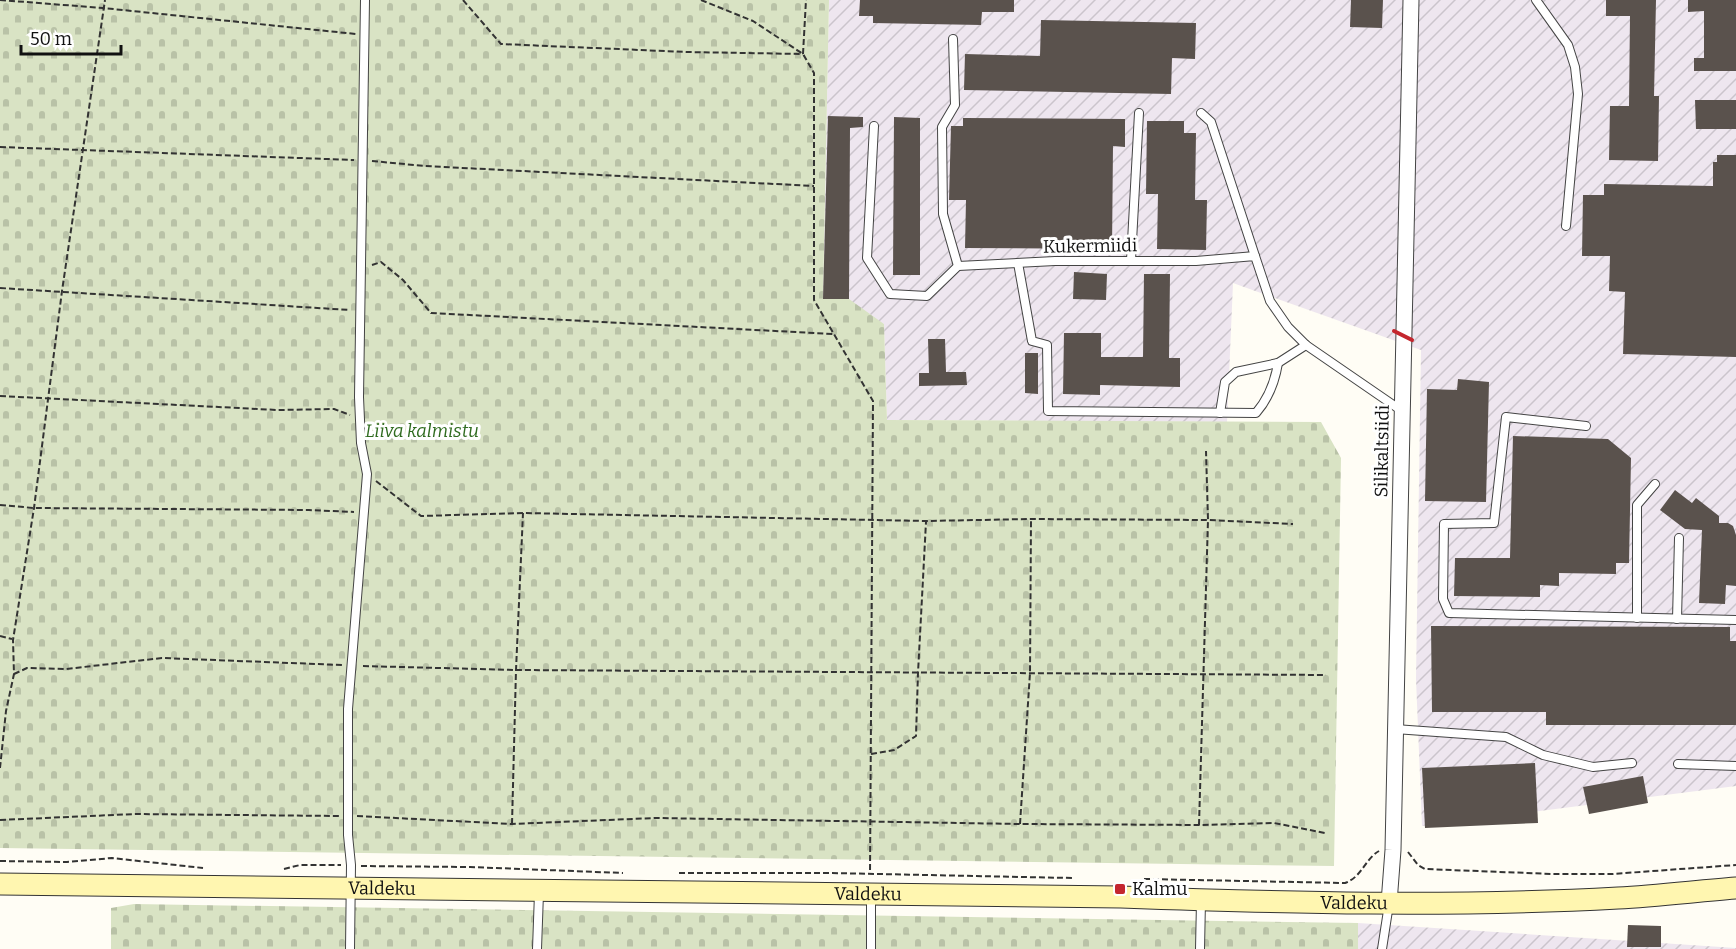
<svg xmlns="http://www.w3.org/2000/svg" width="1736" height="949" font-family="Bitter,serif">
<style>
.industrial{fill:url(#industrial-furrows)}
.cemetery{fill:url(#cemetery-stones)}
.building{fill:#5a524d}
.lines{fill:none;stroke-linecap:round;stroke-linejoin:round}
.lane-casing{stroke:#444;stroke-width:10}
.street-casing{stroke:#444;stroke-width:17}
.secondary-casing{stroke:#333;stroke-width:23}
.path{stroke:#333;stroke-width:2;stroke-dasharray:6 3;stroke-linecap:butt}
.lane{stroke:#fff;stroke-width:8}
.street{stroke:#fff;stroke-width:15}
.secondary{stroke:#fff6b0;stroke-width:21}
.rail{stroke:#c4262e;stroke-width:4}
.poi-dot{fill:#c4262e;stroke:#fff;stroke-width:2}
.labels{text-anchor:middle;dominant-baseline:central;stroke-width:6;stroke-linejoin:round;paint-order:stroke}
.street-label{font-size:18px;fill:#111;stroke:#fff}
.park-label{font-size:18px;font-style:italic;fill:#2f6b1f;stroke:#fff}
.poi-label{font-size:18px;fill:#111;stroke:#fff;text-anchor:start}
</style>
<defs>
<pattern id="industrial-furrows" width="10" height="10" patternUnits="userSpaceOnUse" patternTransform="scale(1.5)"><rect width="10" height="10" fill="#eee6ef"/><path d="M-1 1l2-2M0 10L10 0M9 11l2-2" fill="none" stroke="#cbc4cc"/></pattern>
<pattern id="cemetery-stones" width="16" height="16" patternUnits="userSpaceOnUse" patternTransform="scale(1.5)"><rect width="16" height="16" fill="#d9e3c4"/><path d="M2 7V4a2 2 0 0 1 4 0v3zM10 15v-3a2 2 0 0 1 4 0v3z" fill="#b9c2a7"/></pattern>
</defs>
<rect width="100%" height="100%" fill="#fffdf5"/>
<g class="industrial">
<polygon points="829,0 1736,0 1736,786 1422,826 1416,679 1421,350 1233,283 1227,422 887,420 884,324 823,299"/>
<polygon points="1358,923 1736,948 1736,949 1358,949"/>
</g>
<g class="cemetery">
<polygon points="0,0 829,0 823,299 849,299 884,324 887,420 1321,422 1341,458 1334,866 0,848"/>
<polygon points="134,904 1358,923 1358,949 111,949 111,908"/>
</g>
<g class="building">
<polygon points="860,0 1014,0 1014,12 982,12 981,25 873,23 873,16 859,16"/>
<polygon points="1351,0 1383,0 1382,28 1350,27"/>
<polygon points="1606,0 1656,0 1654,96 1659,96 1658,161 1609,160 1610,106 1629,106 1630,16 1606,16"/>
<polygon points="1688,0 1736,0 1736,71 1694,71 1694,58 1704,58 1704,11 1688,12"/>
<polygon points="1041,20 1196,23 1195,59 1172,58 1171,94 964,90 965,54 1040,56"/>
<polygon points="1695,100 1736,100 1736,129 1696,129"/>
<polygon points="828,116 863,117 863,127 850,128 849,299 823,299"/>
<polygon points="894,117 920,118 920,275 893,275"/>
<polygon points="963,118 1125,119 1125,147 1113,146 1112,249 965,248 966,200 949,200 951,126 963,126"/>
<polygon points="1147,121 1184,121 1184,133 1196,133 1195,200 1207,200 1206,250 1157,249 1158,194 1146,194"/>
<polygon points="1717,155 1736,155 1736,357 1623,354 1625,292 1609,291 1610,256 1582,256 1583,195 1604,195 1604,184 1713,186 1713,162 1717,162"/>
<polygon points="1074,272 1107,274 1106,300 1073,299"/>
<polygon points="1144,274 1170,274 1169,358 1180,358 1180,387 1100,385 1100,395 1063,394 1064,333 1101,333 1101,357 1143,357"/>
<polygon points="928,339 945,339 946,372 966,372 967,385 919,386 919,373 929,373"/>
<polygon points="1025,353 1038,353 1038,394 1025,393"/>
<polygon points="1458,379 1489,382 1486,502 1425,501 1427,389 1457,390"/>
<polygon points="1513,436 1608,439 1631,458 1629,563 1616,563 1616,574 1559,573 1559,586 1540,585 1540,597 1454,596 1455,558 1510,558"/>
<polygon points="1675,490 1692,503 1696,498 1719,516 1719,523 1728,523 1733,526 1736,535 1736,586 1726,585 1725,604 1699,603 1702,530 1685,529 1660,510"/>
<polygon points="1431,626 1730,627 1730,641 1736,641 1736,725 1546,725 1546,712 1432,712"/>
<polygon points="1535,763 1538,823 1425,828 1422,768"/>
<polygon points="1643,776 1648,803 1589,814 1583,787"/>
<polygon points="1628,925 1661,926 1661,947 1627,947"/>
</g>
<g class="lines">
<g class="lane-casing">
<g id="lane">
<polyline points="1536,0 1568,45 1575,67 1578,94 1566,226"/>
<polyline points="953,39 955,105 942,127 943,214 958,266"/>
<polyline points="1201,113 1211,122 1255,256"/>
<polyline points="874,126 867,258 890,294 927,296 958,266 1055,261 1196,261 1255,256 1270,301 1288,327 1306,345 1402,411"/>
<polyline points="1131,260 1139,113"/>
<path d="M1018,263L1032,341L1047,345L1048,411L1256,413C1269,398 1275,382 1278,363"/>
<polyline points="1220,413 1225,382 1236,372 1278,363 1306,345"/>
<polyline points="1586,426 1506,417 1494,523 1444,524 1443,599 1449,613 1736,620"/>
<polyline points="1637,618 1637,505 1655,484"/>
<polyline points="1677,619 1679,538"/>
<polyline points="1395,729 1506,737 1543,755 1593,767 1632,763"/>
<polyline points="1678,764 1736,766"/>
<polyline points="350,949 351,865 348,835 348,709 367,474 361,443 359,397 365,0"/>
<polyline points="537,949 539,893"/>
<polyline points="871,949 871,897"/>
<polyline points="1200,949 1201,901"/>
<polyline points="1382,949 1389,904"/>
</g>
</g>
<g class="street-casing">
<polyline id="street" points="1389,903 1393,850 1411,0"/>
</g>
<g class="secondary-casing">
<g id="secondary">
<path id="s1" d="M0,884L1121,897C1287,903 1453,907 1618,898C1657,896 1697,891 1736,888"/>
</g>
</g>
<g class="path">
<polyline points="0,0 103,8 356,34"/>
<polyline points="463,0 501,44 687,52 803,54"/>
<polyline points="701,0 753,21 803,54 814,73 814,300 873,401 870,874"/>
<polyline points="803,54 806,0"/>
<polyline points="0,147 354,160"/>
<polyline points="372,161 425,166 814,186"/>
<polyline points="372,265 381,262 403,280 431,313 833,334"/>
<polyline points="0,288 350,310"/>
<polyline points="0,396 278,410 334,409 350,415"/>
<polyline points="376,481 421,516 523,513 926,521 1031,519 1208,520 1293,524"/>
<polyline points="0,505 34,508 309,510 354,512"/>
<polyline points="0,636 12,639"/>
<polyline points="363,666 516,670 1326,675"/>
<polyline points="14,674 27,668 66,669 162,658 342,665"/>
<polyline points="871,754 894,750 916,736 918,673 926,522"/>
<polyline points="0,768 6,711 14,674 13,640 34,508 62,291 105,0"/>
<polyline points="357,816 512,824 656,818 1020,824 1199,825 1274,823 1325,833"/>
<polyline points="0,820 136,814 339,816"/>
<polyline points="512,824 516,670 523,513"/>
<polyline points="1020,824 1030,673 1031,519"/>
<polyline points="1199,825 1208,520 1206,451"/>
<polyline points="1408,852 1418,865 1425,869 1553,874 1612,874 1736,865"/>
<polyline points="0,861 67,862 112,858 203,868"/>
<polyline points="361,866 470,867 623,873"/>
<polyline points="284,869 300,865 341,865"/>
<polyline points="679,873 831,873 1072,878"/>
<path d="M1144,879L1345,883C1362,877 1365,859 1379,851"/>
</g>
<use href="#lane" class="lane"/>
<use href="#street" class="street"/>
<use href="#secondary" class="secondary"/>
<polyline class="rail" points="1394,331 1412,340"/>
</g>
<rect class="poi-dot" x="1114" y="883" width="12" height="12" rx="3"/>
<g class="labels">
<g class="street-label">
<text transform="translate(1090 246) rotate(-1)">Kukermiidi</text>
<text transform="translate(1382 451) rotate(-89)">Silikaltsiidi</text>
<text stroke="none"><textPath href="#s1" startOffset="382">Valdeku</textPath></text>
<text stroke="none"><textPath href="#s1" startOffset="868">Valdeku</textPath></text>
<text stroke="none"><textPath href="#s1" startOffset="1354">Valdeku</textPath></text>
</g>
<g class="park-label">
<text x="422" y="431">Liiva kalmistu</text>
</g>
<g class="poi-label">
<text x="1132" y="889">Kalmu</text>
</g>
</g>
<path d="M21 45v9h100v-9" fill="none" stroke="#111111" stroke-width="3"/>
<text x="30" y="45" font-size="18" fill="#111111" stroke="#ffffff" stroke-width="4.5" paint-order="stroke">50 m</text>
</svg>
